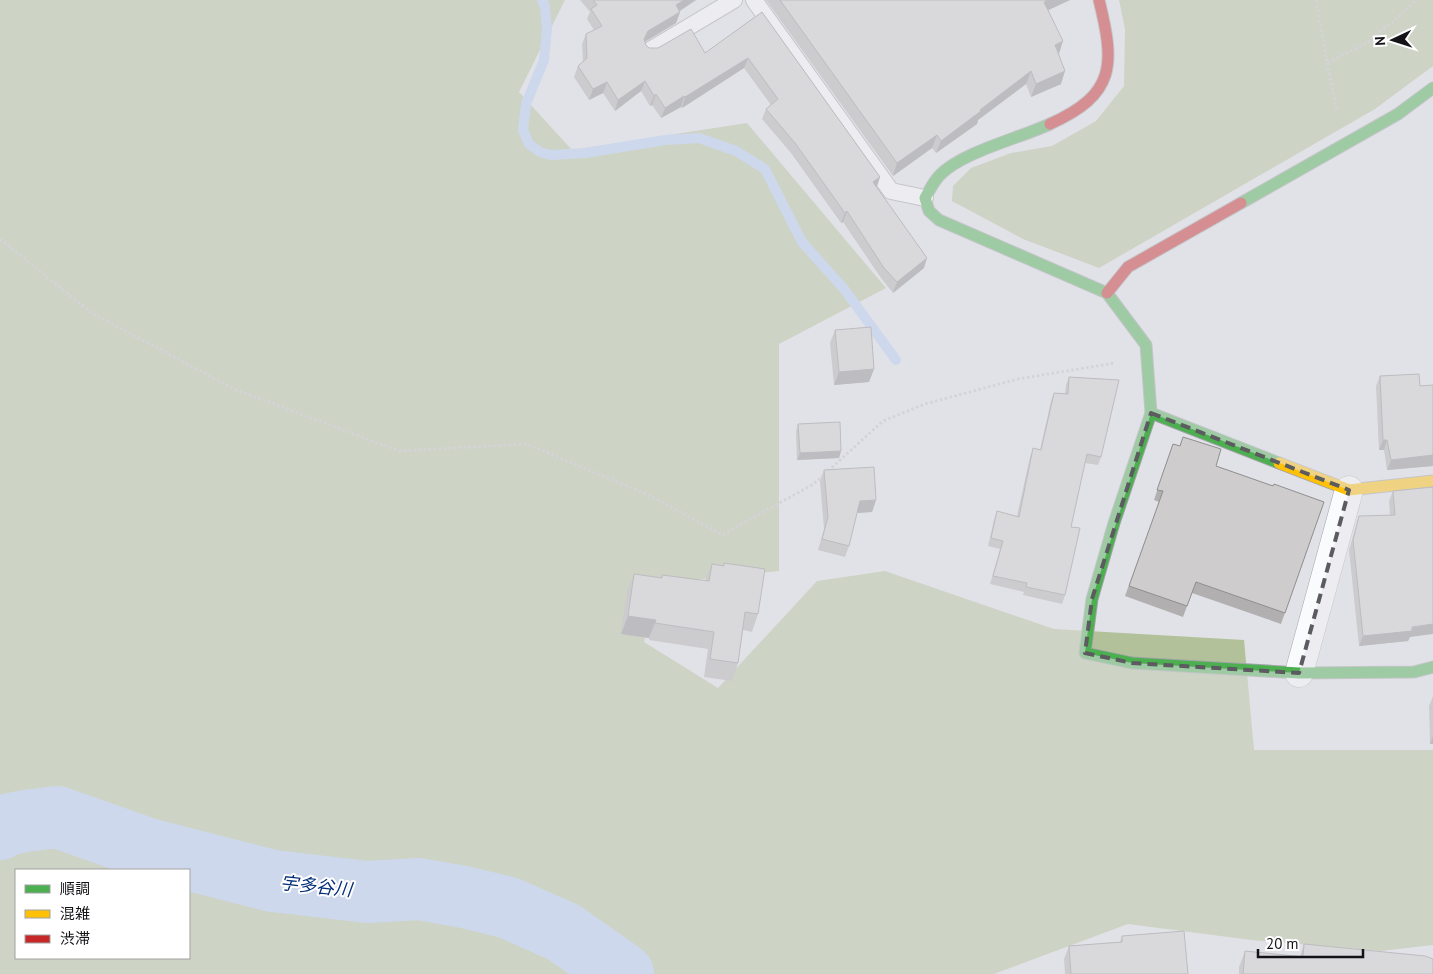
<svg xmlns="http://www.w3.org/2000/svg" width="1433" height="974" font-family="'PT Sans','Noto Sans JP',sans-serif">
<style>
.forest{fill:#b3c19b;fill-rule:evenodd}
.lines{fill:none;stroke-linecap:round;stroke-linejoin:round}
.stream{stroke:#b6cdf4;stroke-width:10}
.river{stroke:#b6cdf4;stroke-width:62}
.lane-casing{stroke:#a2a3a7;stroke-width:18}
.street-casing{stroke:#a2a3a7;stroke-width:29}
.fast-casing{stroke:#a2a3a7;stroke-width:13}
.slow-casing{stroke:#a2a3a7;stroke-width:13}
.jam-casing{stroke:#a2a3a7;stroke-width:13}
.path{stroke:#c3c3c6;stroke-width:3;stroke-dasharray:2.5 2.5;stroke-linecap:butt}
.lane{stroke:#fafbfc;stroke-width:16}
.street{stroke:#fafbfc;stroke-width:28}
.fast{stroke:#4caf50;stroke-width:11}
.slow{stroke:#ffc107;stroke-width:11}
.jam{stroke:#c62828;stroke-width:11}
.wall{fill:#b1afb0}
.shaded-wall{fill:#908f90}
.building{fill:#cecccd;stroke:#908f90}
.marked{fill:none;stroke:#5b5b60;stroke-width:4;stroke-dasharray:10 6;stroke-linejoin:round}
.labels{text-anchor:middle;dominant-baseline:central;stroke-width:4;stroke-linejoin:round;paint-order:stroke}
.water-label{font-size:18px;font-style:italic;fill:#042f79;stroke:#fff}
</style>
<rect width="100%" height="100%" fill="#e1e2e8"/>
<g class="forest">
<path d="M0,0H565L519,92L572,150L747,123L886,288L779,344V571L656,584L644,642L718,688L817,581L885,571L1054,629L1244,640L1254,750H1433V945L1381,951L1251,940L1128,924L994,974H0ZM16,870H189V958H16Z"/>
<polygon points="1119,0 1433,0 1433,66 1375,109 1099,268 1023,239 952,201 953,186 971,168 1011,153 1052,146 1096,121 1124,86 1125,29"/>
</g>
<g class="lines">
<polyline class="stream" points="542,0 545,7 547,29 544,60 526,104 523,130 529,144 540,152 551,155 585,153 665,140 699,138 736,151 765,169 802,242 844,289 896,360"/>
<polyline class="river" points="0,829 6,825 25,821 57,817 148,849 273,881 368,892 419,889 464,897 509,908 563,932 623,974"/>
<g class="lane-casing">
<g id="lane">
<polyline points="754,0 891,191 925,198"/>
<polyline points="650,50 734,0"/>
</g>
</g>
<g class="street-casing">
<polyline id="street" points="1299,673 1349,490"/>
</g>
<g class="fast-casing">
<g id="fast">
<path d="M1050,124C1020,138 962,152 940,175C933,182 930,190 925,198L929,211L939,220L1107,293L1146,345L1151,413L1279,463"/>
<polyline points="1241,203 1398,114 1433,88"/>
<polyline points="1151,413 1114,523 1092,599 1085,653 1132,663 1299,673 1414,672 1433,667"/>
</g>
</g>
<g class="slow-casing">
<polyline id="slow" points="1279,463 1349,490 1433,481"/>
</g>
<g class="jam-casing">
<g id="jam">
<path d="M1050,124C1116,94 1115,65 1099,0"/>
<polyline points="1107,293 1128,267 1241,203"/>
</g>
</g>
<g class="path">
<polyline points="1316,0 1327,63 1368,42 1402,14 1416,0"/>
<polyline points="1327,63 1337,111"/>
<polyline points="0,239 92,313 234,389 399,451 527,444 653,497 722,535 812,485 824,475"/>
<polyline points="828,471 883,421 925,404 1018,379 1115,363"/>
</g>
<use href="#lane" class="lane"/>
<use href="#street" class="street"/>
<use href="#fast" class="fast"/>
<use href="#slow" class="slow"/>
<use href="#jam" class="jam"/>
</g>
<g class="wall">
<polygon points="580,0 696,0 680,11 680,12 676,23 645,42 646,45 649,48 705,53 762,12 880,177 877,187 924,268 893,293 881,278 843,222 841,223 791,153 762,119 766,109 771,105 744,68 682,108 681,107 661,118 652,105 650,106 641,91 615,111 603,93 589,100 574,77 578,66 583,62 582,44 586,34 594,30 587,19 590,12"/>
<polygon points="766,0 1070,0 1048,10 1059,54 1061,84 1031,97 1026,84 978,120 977,124 936,153 932,148 893,176"/>
<polygon points="835,330 874,369 869,382 834,385 830,343"/>
<polygon points="1380,376 1420,386 1433,385 1433,466 1387,470 1384,450 1379,450 1376,386"/>
<polygon points="1069,377 1101,457 1098,465 1085,463 1071,527 1065,595 1062,604 1023,595 1024,592 990,584 1000,549 988,546 994,520 997,511 1017,516 1030,457 1033,448 1040,450 1051,401 1054,393 1065,394 1066,385"/>
<polygon points="798,424 841,451 839,458 797,460 796,431"/>
<polygon points="1183,437 1216,466 1273,486 1324,502 1281,624 1192,593 1183,617 1125,596 1159,502 1154,500 1173,444 1180,446"/>
<polygon points="824,470 876,500 872,512 857,513 849,546 845,557 818,550 824,529 820,481"/>
<polygon points="1393,491 1410,637 1408,641 1359,646 1349,550 1359,516 1390,515 1389,501"/>
<polygon points="724,563 758,614 752,632 743,630 738,663 732,681 704,677 708,649 649,640 649,638 621,634 627,591 634,574 661,578 662,575 705,581 712,564 723,565"/>
<polygon points="1433,696 1433,744 1430,744 1429,706"/>
<polygon points="1122,936 1188,974 1065,974 1064,959 1069,946 1120,942"/>
<polygon points="1304,944 1433,974 1239,974 1239,967 1245,951 1300,956"/>
</g>
<g class="shaded-wall">
<polygon points="684,0 696,0 672,16 676,5"/>
<polygon points="1048,0 1070,0 1040,14 1044,2"/>
<polygon points="680,12 676,23 644,42 644,39 648,31"/>
<polygon points="1063,41 1059,54 1055,45"/>
<polygon points="748,58 744,68 682,108 685,97"/>
<polygon points="1031,71 1026,84 978,120 977,124 936,153 941,141 980,110"/>
<polygon points="1065,71 1061,84 1031,97 1036,84"/>
<polygon points="645,81 641,91 615,111 618,100"/>
<polygon points="607,82 603,93 589,100 593,89"/>
<polygon points="656,94 652,105 650,106 654,96"/>
<polygon points="684,96 681,107 661,118 665,108"/>
<polygon points="937,135 932,148 893,176 897,163"/>
<polygon points="880,177 876,188 873,182"/>
<polygon points="847,211 843,222 841,223 845,213"/>
<polygon points="927,258 924,268 893,293 897,282"/>
<polygon points="874,369 869,382 834,385 839,372"/>
<polygon points="1383,440 1387,440 1384,450 1379,450"/>
<polygon points="841,451 839,458 797,460 800,453"/>
<polygon points="1433,455 1433,466 1387,470 1391,460"/>
<polygon points="876,500 872,512 856,513 860,501"/>
<polygon points="628,616 656,620 649,638 621,634"/>
<polygon points="1433,624 1433,634 1410,637 1408,641 1359,646 1363,636"/>
<polygon points="1433,736 1433,744 1430,744"/>
</g>
<g class="building">
<polygon points="593,0 684,0 676,5 680,12 648,31 644,39 646,45 649,48 658,48 691,29 705,53 762,12 880,177 873,182 927,258 897,282 884,268 847,211 845,213 795,143 766,109 778,99 748,58 685,97 684,96 665,108 656,94 654,96 645,81 618,100 607,82 593,89 578,66 587,58 586,34 602,26 591,9 597,5"/>
<polygon points="780,0 1048,0 1044,2 1063,41 1055,45 1065,71 1036,84 1031,71 980,110 981,111 941,141 937,135 897,163"/>
<polygon points="871,327 874,369 839,372 835,330"/>
<polygon points="1419,374 1420,386 1433,385 1433,455 1391,460 1387,440 1383,440 1380,376"/>
<polygon points="1069,377 1119,380 1101,457 1087,454 1071,527 1080,528 1065,595 1026,587 1027,583 993,576 1003,541 991,538 997,511 1019,517 1033,448 1041,450 1054,393 1068,394"/>
<polygon points="840,422 841,451 800,453 798,424"/>
<polygon points="1183,437 1221,449 1216,466 1273,486 1274,484 1324,502 1285,613 1196,582 1187,606 1129,586 1163,491 1157,490 1173,444 1180,446"/>
<polygon points="874,467 876,500 860,501 849,546 822,539 828,517 824,470"/>
<polygon points="1433,487 1433,624 1412,627 1412,631 1363,636 1353,540 1359,516 1395,515 1393,491"/>
<polygon points="724,563 765,569 758,614 745,612 738,663 710,659 714,632 655,623 656,620 628,616 634,574 662,578 662,575 709,581 712,564 724,566"/>
<polygon points="1184,931 1188,974 1071,974 1069,946 1122,942 1122,936"/>
<polygon points="1304,944 1425,956 1433,959 1433,974 1243,974 1245,951 1303,957"/>
</g>
<path d="M0 0H1433V974H0ZM1151,413L1349,490L1299,673L1132,663L1085,653L1092,599Z" fill="#e1e2e8" fill-opacity=".55" fill-rule="evenodd"/>
<path class="marked" d="M1151,413L1349,490L1299,673L1132,663L1085,653L1092,599Z"/>
<g class="labels">
<g class="water-label">
<text transform="translate(316 886) rotate(6)">宇多谷川</text>
</g>
</g>
<rect x="15" y="869" width="175" height="90" fill="#ffffff" stroke="#a1a1a2"/>
<rect x="25" y="885" width="25" height="8" fill="#4caf50" stroke="#a1a1a2"/>
<text x="60" y="894" font-size="15" fill="#131317">順調</text>
<rect x="25" y="910" width="25" height="8" fill="#ffc107" stroke="#a1a1a2"/>
<text x="60" y="919" font-size="15" fill="#131317">混雑</text>
<rect x="25" y="935" width="25" height="8" fill="#c62828" stroke="#a1a1a2"/>
<text x="60" y="944" font-size="15" fill="#131317">渋滞</text>
<g transform="translate(1393 40) rotate(266)" stroke="#ffffff" stroke-width="4" paint-order="stroke">
<path d="M0-4L9 19L0 12L-9 19Z" fill="#131317"/>
<text y="-8" font-size="14" font-weight="bold" text-anchor="middle" fill="#131317">N</text>
</g>
<path d="M1258 949v8h105v-8" fill="none" stroke="#131317" stroke-width="2.5"/>
<text x="1266" y="949" font-size="15" fill="#131317" stroke="#ffffff" stroke-width="4" paint-order="stroke">20 m</text>
</svg>
